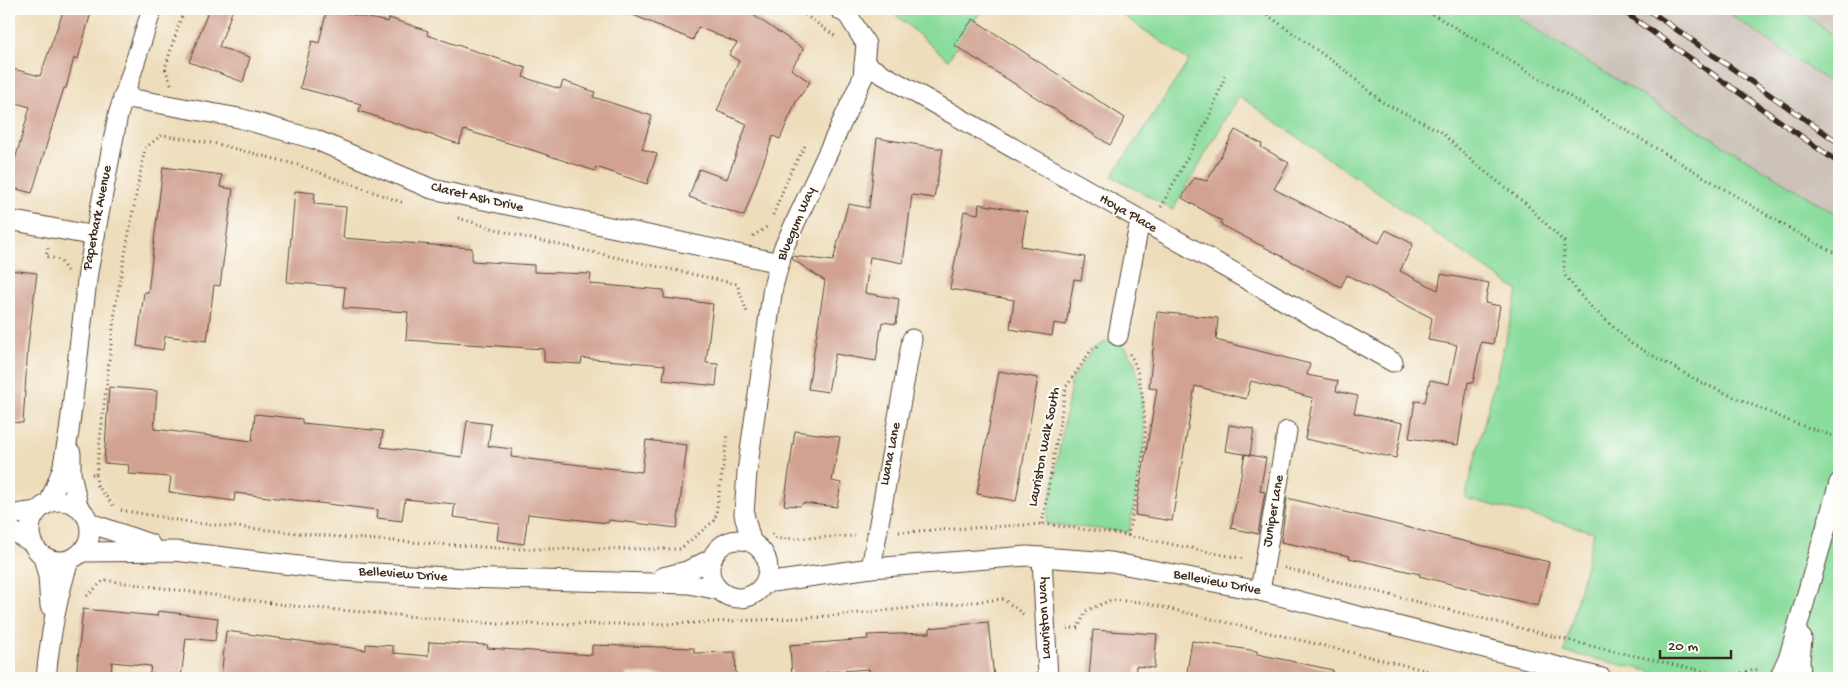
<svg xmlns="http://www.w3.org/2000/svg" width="1848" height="687" font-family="'Gochi Hand',sans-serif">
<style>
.industrial{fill:#ccc2b9}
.green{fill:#8adc9d;stroke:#62835e}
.building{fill:#d1a292}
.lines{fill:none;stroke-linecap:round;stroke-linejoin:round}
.street-casing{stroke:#564536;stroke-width:21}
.path{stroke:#564536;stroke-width:3;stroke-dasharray:1 4;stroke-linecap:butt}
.street{stroke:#fff;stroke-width:19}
.rail-casing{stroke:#3b2a1e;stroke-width:5.5}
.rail{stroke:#fdfcf7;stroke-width:4;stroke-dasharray:11;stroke-linecap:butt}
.labels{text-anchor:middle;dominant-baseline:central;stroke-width:4;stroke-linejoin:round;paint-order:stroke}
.street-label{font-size:14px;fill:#3b2a1e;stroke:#fdfcf7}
</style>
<rect width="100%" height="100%" fill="#fdfcf7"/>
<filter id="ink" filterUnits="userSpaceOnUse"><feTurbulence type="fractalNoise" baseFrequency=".02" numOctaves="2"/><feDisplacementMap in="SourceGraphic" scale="10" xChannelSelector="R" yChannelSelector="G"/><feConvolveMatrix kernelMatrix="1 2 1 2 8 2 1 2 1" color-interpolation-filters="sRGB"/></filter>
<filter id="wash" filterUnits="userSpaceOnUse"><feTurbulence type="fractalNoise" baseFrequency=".0096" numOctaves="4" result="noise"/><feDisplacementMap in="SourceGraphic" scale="20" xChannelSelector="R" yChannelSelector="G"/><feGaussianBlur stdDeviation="1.12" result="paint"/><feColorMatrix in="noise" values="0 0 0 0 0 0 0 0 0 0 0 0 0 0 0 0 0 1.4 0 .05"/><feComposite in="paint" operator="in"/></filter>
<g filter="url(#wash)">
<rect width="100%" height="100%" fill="#edb"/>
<g class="industrial">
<polygon points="1507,9 1723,9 1839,89 1839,216 1547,37"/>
<polygon points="1800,9 1839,9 1839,40"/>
</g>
<g class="green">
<polygon points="889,9 982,9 948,60"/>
<polygon points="1114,9 1507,9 1547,37 1839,216 1839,678 1791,678 1769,675 1763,678 1681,678 1564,652 1594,532 1465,498 1518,291 1239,96 1173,210 1112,176 1189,61"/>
<polygon points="1723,9 1800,9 1839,40 1839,89"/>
<polygon points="1118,336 1134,360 1141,390 1145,439 1129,532 1046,524 1072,379 1092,349"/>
</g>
<g id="blocks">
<g class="building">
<polygon points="64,9 92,9 78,59 74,58 66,88 64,88 58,107 32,193 9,187 9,158 15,160 30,107 9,101 9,68 40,76"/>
<polygon points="209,9 233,9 219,47 250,57 243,82 189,62"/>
<polygon points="327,9 388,22 389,18 428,31 427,35 526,68 523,77 560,89 563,81 595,92 593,97 652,116 642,149 657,154 647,184 596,167 595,171 532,150 464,130 459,144 359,111 361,104 300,88 312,41 319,43"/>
<polygon points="619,9 744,9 804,49 791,69 810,82 796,102 780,139 773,136 744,216 689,197 699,169 727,179 747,124 717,111 739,61 729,55 737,43 698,27 693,40"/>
<polygon points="973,19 1125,118 1110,145 954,45"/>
<polygon points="1235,130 1262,144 1261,147 1289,163 1274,189 1379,243 1386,230 1413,244 1400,271 1438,290 1441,274 1489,283 1485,303 1500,306 1493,344 1481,342 1473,383 1468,382 1458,445 1409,438 1415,401 1425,402 1430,380 1449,384 1457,345 1428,340 1432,318 1347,275 1341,287 1220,224 1222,221 1182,198 1194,178 1207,181"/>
<polygon points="877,138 943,149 934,198 912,195 903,263 870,257 865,293 899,299 896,324 882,322 876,361 835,354 828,392 808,389 825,281 792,259 793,256 833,261 848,204 869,208"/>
<polygon points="163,167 222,175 220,187 233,189 220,286 214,285 207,341 165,336 163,350 137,346 144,292 148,292"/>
<polygon points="295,191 315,193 314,204 346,207 343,238 472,248 472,261 534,265 534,272 591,274 590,284 664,290 664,298 713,304 706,363 718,364 716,386 663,380 665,365 582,358 581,364 544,362 544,349 406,340 408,312 343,308 345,287 287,282"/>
<polygon points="979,204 1027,212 1021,246 1085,257 1081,280 1074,279 1066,325 1054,323 1052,336 1010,329 1014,300 950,289 964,211 978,214"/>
<polygon points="9,270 37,273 28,345 23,423 9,422"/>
<polygon points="1157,312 1218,318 1216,340 1310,364 1307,375 1338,381 1336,391 1358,396 1354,413 1403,423 1396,458 1305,439 1313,398 1251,381 1246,399 1195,386 1172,521 1135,515 1157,389 1149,388"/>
<polygon points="999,371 1038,378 1016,501 977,494"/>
<polygon points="109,387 157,391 154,429 252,441 255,414 302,419 302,423 383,431 381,447 462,457 467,421 491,424 488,446 512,449 511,457 642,472 646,440 687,445 677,528 609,520 608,523 528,514 524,544 497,540 499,523 453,517 455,504 405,499 402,521 377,518 378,510 235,493 234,501 169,492 171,477 128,474 129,465 104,463"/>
<polygon points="1229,425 1254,429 1250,455 1225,451"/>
<polygon points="795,431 840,437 832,481 841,483 837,507 803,503 800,506 784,505"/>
<polygon points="1245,454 1266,458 1260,491 1265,492 1258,534 1231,528"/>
<polygon points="1287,498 1549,562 1538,606 1419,576 1420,574 1349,558 1350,556 1281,542"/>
<polygon points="83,609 157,616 158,611 218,618 215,641 186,638 181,678 149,678 151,666 112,662 111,678 76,678"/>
<polygon points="988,622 994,678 869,678 869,669 827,672 828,678 792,678 790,645 868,639 867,635 930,633 930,628"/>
<polygon points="1093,630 1157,634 1154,668 1136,666 1135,678 1089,678"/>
<polygon points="226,631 366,650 366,644 393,646 393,653 428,656 429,642 488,645 487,648 592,655 592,645 694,648 694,653 735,652 736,678 665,678 665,675 627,673 627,678 221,678"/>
<polygon points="1192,641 1257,651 1257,654 1333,670 1332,678 1186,678"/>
</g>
</g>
</g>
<g filter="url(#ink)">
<use href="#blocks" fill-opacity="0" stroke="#564536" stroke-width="1"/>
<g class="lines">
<g class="street-casing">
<g id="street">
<polyline points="864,64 1393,362"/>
<polyline points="123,97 239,118 314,139 432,189 780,263"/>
<polyline points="9,220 95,236"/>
<polyline points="1118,336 1140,220"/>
<polyline points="71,453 71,473 78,506"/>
<circle cx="60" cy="531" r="30"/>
<polyline points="49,503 62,470 69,432 88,272 118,115 152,9"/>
<polyline points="9,515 37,511"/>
<polyline points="90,523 150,544"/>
<polyline points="9,529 31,542"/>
<circle cx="739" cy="569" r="29"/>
<polyline points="751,541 744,514 747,472 773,287 783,249 863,77 866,44 848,15 839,9"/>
<polyline points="83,552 175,551 341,571 463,578 689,584 719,590"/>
<polyline points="43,557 48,576 50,606"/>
<polyline points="1042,557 1048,678"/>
<polyline points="871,568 912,339"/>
<polyline points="663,577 687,571 713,558"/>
<polyline points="765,583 871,568 1027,556 1111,562 1260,591 1602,678"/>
<polyline points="1260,591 1287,431"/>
<path d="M46,678C50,637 56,600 69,561"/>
<polyline points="1779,678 1789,656 1839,483"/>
<polyline points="1801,678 1800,661 1802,638"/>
</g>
</g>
<g class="path">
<polyline points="797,9 835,36"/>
<polyline points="1259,9 1342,68 1382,102 1440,131 1474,163 1525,203 1564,242 1564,274 1585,301 1632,344 1702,383 1792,422 1839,438"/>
<polyline points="1424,9 1799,234 1839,255"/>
<polyline points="171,84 165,68 184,9"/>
<polyline points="1161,207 1208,119 1226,74"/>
<polyline points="773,215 790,173 806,144"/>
<polyline points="458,218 519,236 737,284 747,312"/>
<polyline points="753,236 768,226"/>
<polyline points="48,248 46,256 60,260 67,271"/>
<polyline points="92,474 96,475 116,302 145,148 162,135 217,144 298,165 404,203"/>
<polyline points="96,475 97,485 115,508"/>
<polyline points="121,510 195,523 350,538 512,549 680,549 715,520 728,434"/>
<polyline points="1042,524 1066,387 1092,349 1101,345"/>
<polyline points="899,532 1042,524 1121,534 1244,559"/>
<polyline points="772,534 776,539 855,536"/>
<path d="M1128,536C1134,504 1142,471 1145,440C1146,418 1142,370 1129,353"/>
<polyline points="1284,568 1587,645 1711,673 1735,674 1760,669"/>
<polyline points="87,596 104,580 293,606 499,624 673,624 819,617 1003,599 1024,615"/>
<polyline points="1067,628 1078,628 1086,611 1111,600 1141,602 1458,678"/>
</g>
<use href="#street" class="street"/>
<g class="rail-casing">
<g id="rail">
<polyline points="1620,9 1839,163"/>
<polyline points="1647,9 1839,143"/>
</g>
</g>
<use href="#rail" class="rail"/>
</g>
</g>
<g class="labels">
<g class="street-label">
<text transform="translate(477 198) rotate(13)">Claret Ash Drive</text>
<text transform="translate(1128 214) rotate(30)">Hoya Place</text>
<text transform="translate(98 218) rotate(-79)">Paperbark Avenue</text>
<text transform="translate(797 224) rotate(-67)">Bluegum Way</text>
<text transform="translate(1045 447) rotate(-79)">Lauriston Walk South</text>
<text transform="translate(891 454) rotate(-79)">Luana Lane</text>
<text transform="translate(1274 511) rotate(-80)">Juniper Lane</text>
<text transform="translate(403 575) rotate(4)">Belleview Drive</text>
<text transform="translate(1217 583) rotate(11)">Belleview Drive</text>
<text transform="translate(1045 618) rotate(-93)">Lauriston Way</text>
</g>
</g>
<rect width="1848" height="687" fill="none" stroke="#fdfcf7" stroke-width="30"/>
<path d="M1660 650v8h71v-8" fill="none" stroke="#3b2a1e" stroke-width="2.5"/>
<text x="1668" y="650" font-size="15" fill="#3b2a1e" stroke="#fdfcf7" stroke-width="4" paint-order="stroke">20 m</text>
</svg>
